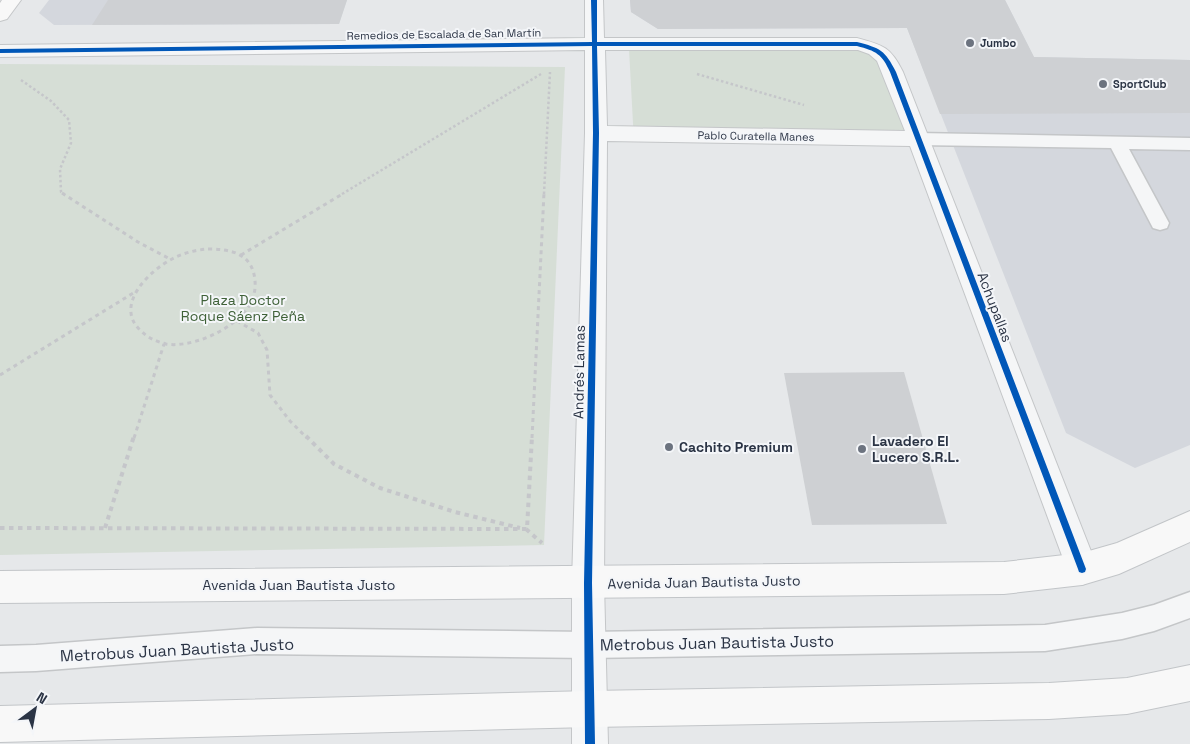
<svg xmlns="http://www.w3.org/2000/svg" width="1190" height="744" font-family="'Space Grotesk',sans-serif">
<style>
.built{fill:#d4d7dd}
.green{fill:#d6ded6}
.building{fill:#ced0d3}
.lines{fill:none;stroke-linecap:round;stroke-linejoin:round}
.lane-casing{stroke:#c4c6c8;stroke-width:3}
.street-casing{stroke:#c4c6c8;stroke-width:2}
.secondary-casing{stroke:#c4c6c8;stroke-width:2}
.primary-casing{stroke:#c2c5c8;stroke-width:2}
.path-far2{stroke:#c5c6ca;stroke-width:2.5;stroke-dasharray:2.5 2.5;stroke-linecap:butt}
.path-far1{stroke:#c5c6ca;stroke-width:3;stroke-dasharray:4 4;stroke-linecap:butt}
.path{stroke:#c5c6ca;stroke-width:4;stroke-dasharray:4.5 4.5;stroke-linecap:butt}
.lane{fill:#f5f6f7;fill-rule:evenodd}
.street{fill:#f5f6f7;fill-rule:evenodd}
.secondary{fill:#f8f8f8;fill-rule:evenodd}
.primary{fill:#f8f8f8;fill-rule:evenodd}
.cycleway-casing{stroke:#f4f6f9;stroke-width:3}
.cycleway{fill:#0057b8;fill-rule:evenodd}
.poi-dot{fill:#6c737f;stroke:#f4f6f9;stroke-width:2}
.labels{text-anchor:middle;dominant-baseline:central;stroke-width:4;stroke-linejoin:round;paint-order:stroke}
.far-street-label{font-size:11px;fill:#2b3445;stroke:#f4f6f9}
.far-poi-label{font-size:11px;font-weight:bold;fill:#2b3445;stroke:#f4f6f9;text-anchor:start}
.park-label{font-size:14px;fill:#3f6138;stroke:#f4f6f9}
.street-label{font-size:14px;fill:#2b3445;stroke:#f4f6f9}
.poi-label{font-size:14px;font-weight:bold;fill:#2b3445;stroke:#f4f6f9;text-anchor:start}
.near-street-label{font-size:16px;fill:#2b3445;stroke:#f4f6f9}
</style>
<rect width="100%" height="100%" fill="#e6e8ea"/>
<g class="built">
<polygon points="49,0 347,0 339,24 54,25 39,13"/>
<polygon points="630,0 1005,0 1034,57 1190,60 1190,445 1135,468 1066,433 907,28 658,29 631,12"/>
</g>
<g class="green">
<polygon points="629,49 879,49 912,142 634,142"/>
<polygon points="0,64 565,67 544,545 0,555"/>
</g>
<g class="building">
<polygon points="108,0 347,0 339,24 92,25"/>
<polygon points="630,0 1005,0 1034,57 1190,60 1190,113 940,114 907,28 658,29 631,12"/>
<polygon points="904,372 947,524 812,525 784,373"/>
</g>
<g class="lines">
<g class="lane-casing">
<g id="lane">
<polygon points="917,133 1190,138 1190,150 1129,149 1169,223 1167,228 1160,230 1153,228 1111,148 917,145 911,143 909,139 911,135"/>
<polygon points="1190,592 1190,618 1154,631 1122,639 1045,651 588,658 257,654 36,671 0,672 0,646 36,645 257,628 588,632 1045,625 1122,613 1154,605"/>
</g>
</g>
<g class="street-casing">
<path id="street" d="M585,0H603L604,38H857C883,45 891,47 903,72L1098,569L1093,580L1082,585L1071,580L910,146L607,141L604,583L608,744H572V583L585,133V50L0,57V45L585,38ZM605,50H858L869,54L877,61L905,131L607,126Z"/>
</g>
<g class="secondary-casing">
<polygon id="secondary" points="2,0 21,0 7,19 0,21 0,3"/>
</g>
<g class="primary-casing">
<g id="primary">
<polygon points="1190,511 1190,542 1119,574 1082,585 1004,594 0,603 0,571 1004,562 1082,553 1117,543"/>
<polygon points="1190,665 1190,701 1127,714 1049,719 591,727 0,742 0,706 591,691 1049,683 1127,678"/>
</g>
</g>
<g class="path-far2">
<polyline points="697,74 804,105"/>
<polyline points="21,80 51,101 69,120 71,143 60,169 61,192 64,194"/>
<polyline points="342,194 541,74"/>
<polyline points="544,194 550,72"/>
</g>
<g class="path-far1">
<polyline points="62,193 138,242 170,259"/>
<path d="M208,249C232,249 253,254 255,281C256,290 253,301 247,309C235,324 218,334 200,340C190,343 177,346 166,344C155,341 148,338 140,330C114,305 149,271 172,259C183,253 195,250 208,249Z"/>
<polyline points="241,255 344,193"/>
<polyline points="237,321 258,333 267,350 270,395 290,421 307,438"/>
<polyline points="0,375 135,292"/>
<polyline points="134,438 164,344"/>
<polyline points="532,438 544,193"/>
</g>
<g class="path">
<polyline points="306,436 334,464 380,488 455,512 520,528"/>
<polyline points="0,528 527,529 532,436"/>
<polyline points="105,528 134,436"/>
<polyline points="526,529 542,543"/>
</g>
<use href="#lane" class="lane"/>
<use href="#street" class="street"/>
<use href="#secondary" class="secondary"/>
<use href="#primary" class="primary"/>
<g class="cycleway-casing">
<path id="cycleway" d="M591,0H597V42H857C880,48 885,50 896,72L1086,569L1085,572L1082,573L1079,572L1078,569L890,72C882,54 876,51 857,46H597L599,133L592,583L595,744H585L584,583L593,133L592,46L0,53V49L592,42Z"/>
</g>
<use href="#cycleway" class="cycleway"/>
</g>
<g class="poi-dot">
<circle cx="970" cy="43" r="5"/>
<circle cx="1103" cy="84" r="5"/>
<circle cx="669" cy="447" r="5"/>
<circle cx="862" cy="449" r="5"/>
</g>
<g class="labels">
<g class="far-street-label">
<text transform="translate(444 34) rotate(-1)">Remedios de Escalada de San Martín</text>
<text transform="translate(756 136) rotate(1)">Pablo Curatella Manes</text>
</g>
<g class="far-poi-label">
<text x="980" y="43">Jumbo</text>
<text x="1113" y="84">SportClub</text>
</g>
<g class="park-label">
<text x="243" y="300">Plaza Doctor<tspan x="243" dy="16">Roque Sáenz Peña</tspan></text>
</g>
<g class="street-label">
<text transform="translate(995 307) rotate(69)">Achupallas</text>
<text transform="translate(579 372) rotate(-89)">Andrés Lamas</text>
<text transform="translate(704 582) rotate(-1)">Avenida Juan Bautista Justo</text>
<text x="299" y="585">Avenida Juan Bautista Justo</text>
</g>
<g class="poi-label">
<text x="872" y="441">Lavadero El<tspan x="872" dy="16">Lucero S.R.L.</tspan></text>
<text x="679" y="447">Cachito Premium</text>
</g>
<g class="near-street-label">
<text transform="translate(717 643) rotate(-1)">Metrobus Juan Bautista Justo</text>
<text transform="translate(177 650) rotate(-3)">Metrobus Juan Bautista Justo</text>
</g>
</g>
<g transform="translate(35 709) rotate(32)" stroke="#f4f6f9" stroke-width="4" paint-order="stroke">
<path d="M0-4L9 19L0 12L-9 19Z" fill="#2b3445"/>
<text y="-8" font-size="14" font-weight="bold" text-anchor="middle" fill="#2b3445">N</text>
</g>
</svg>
